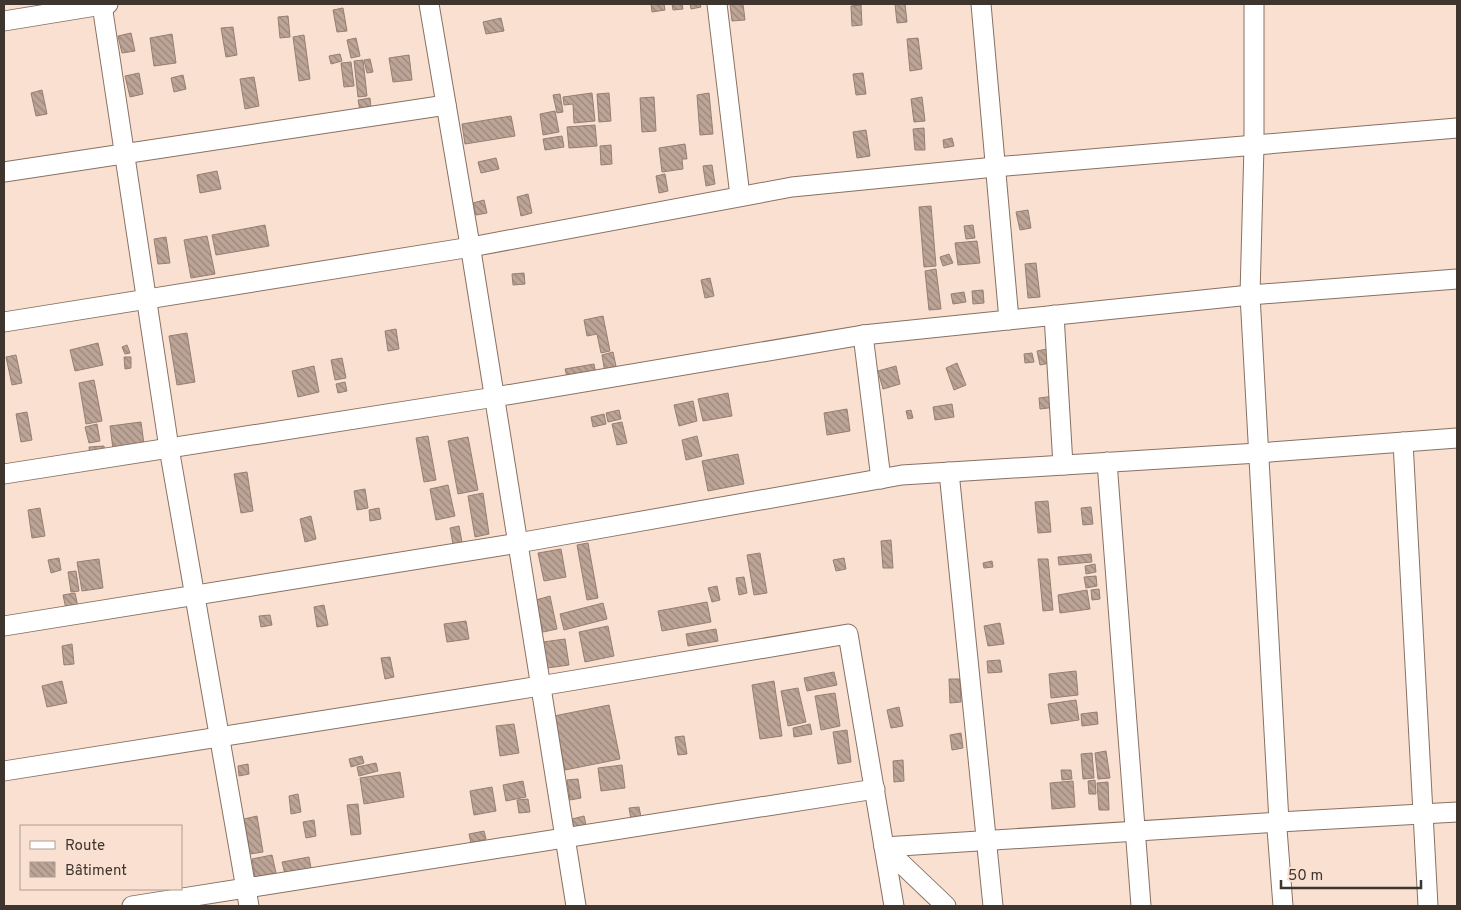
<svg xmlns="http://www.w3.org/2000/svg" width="1461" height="910" font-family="Overpass,sans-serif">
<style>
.building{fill:url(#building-back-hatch);stroke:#967f72}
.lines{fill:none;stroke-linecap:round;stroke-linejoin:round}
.minor-casing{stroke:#887164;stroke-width:21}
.minor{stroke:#fff;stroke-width:19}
</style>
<defs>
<pattern id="building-back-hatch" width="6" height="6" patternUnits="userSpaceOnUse" patternTransform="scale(1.25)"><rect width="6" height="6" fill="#bca496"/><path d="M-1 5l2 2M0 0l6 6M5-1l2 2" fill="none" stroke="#9a867b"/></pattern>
</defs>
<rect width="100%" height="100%" fill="#f9e0d0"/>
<g class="building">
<polygon points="651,4 664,4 665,10 652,12"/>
<polygon points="672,4 682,4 683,9 673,10"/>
<polygon points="690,4 700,4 701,7 691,9"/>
<polygon points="730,4 743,4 745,20 732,21"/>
<polygon points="895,4 905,4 907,22 897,23"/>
<polygon points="861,5 862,25 852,26 851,6"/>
<polygon points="343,8 347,31 337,32 333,10"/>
<polygon points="288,16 290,37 280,38 278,17"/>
<polygon points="501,18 504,31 486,34 483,22"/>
<polygon points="233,27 237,55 226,57 221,28"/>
<polygon points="131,33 135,51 122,53 118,36"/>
<polygon points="172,34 176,63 154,66 150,38"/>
<polygon points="304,35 310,79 299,81 293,37"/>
<polygon points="356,38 360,56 351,58 347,40"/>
<polygon points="918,38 922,69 910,71 907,39"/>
<polygon points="340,54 342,61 331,64 329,56"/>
<polygon points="409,55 412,80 393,82 389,58"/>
<polygon points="370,59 373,72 367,73 364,60"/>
<polygon points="363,60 367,96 358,97 354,61"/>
<polygon points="351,62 354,86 344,87 341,63"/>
<polygon points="139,73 143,94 130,97 125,76"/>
<polygon points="863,73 866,94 856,95 853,74"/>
<polygon points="183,75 186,89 174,92 171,78"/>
<polygon points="254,77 259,106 245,109 240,79"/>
<polygon points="42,90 47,114 36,116 31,93"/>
<polygon points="592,93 595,121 574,123 573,104 564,105 563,97"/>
<polygon points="609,93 611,121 599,122 597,94"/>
<polygon points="709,93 713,134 700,135 697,95"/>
<polygon points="560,94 563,112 557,113 553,95"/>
<polygon points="654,97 656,131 642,132 640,98"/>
<polygon points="922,97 925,121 914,122 911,99"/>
<polygon points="370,98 371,108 360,110 358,100"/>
<polygon points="555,111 559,132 543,135 540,114"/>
<polygon points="511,116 515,136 465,144 462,124"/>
<polygon points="595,125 597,146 569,148 567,127"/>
<polygon points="924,128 925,150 915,150 913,129"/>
<polygon points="866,130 870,156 857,158 853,132"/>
<polygon points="562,136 564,147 545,150 543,139"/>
<polygon points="952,138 954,146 944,148 943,140"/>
<polygon points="685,144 687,159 682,159 683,169 662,172 659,148"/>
<polygon points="611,145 612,164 601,165 600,146"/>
<polygon points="496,158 499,169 481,173 478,162"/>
<polygon points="712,165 715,184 706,186 703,166"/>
<polygon points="217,171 221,189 200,193 197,175"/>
<polygon points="665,174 668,191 659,193 656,176"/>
<polygon points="528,194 532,213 521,216 517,197"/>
<polygon points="484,200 487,213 476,215 473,203"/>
<polygon points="931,206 936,266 924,267 919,207"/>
<polygon points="1028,210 1031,228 1020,230 1016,212"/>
<polygon points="265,225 269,246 216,255 212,235"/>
<polygon points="973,225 975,238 966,239 964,226"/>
<polygon points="207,236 215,274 191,278 184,240"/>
<polygon points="166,237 170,263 158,264 154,239"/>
<polygon points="977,241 980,263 958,265 955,243"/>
<polygon points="949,254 953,263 943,266 940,257"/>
<polygon points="1036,263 1040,297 1028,298 1025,264"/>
<polygon points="936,269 941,309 929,310 925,271"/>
<polygon points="524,273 525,284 513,285 512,274"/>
<polygon points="710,278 714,296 705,298 701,280"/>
<polygon points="983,290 984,303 973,304 972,291"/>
<polygon points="964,292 966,302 953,304 951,294"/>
<polygon points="603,316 610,351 601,353 597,334 587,336 584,320"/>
<polygon points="396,329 399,349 388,351 385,331"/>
<polygon points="187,333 195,382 177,385 169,336"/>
<polygon points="98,343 103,365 75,371 70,350"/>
<polygon points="127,345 130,353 125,354 122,347"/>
<polygon points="1047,349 1050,363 1040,365 1037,351"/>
<polygon points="613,352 617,371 605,373 602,355"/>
<polygon points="1032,353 1034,362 1025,363 1024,354"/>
<polygon points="16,355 22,383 12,385 6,357"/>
<polygon points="124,357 131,357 131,368 125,369"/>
<polygon points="342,358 346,378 335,380 331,360"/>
<polygon points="957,363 966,385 954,390 946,368"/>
<polygon points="594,364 596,375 568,380 565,369"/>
<polygon points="314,366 319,392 298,397 292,371"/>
<polygon points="896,366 900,384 883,389 878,371"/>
<polygon points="94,380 102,421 86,424 79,383"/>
<polygon points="345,382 347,391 338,393 336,384"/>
<polygon points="728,393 732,416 703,421 698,399"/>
<polygon points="1055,396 1056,407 1040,409 1039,398"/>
<polygon points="693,401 697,421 679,426 674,405"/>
<polygon points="952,404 954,417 935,420 933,407"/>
<polygon points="847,409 850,431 827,435 824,413"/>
<polygon points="619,410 621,419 608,422 606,413"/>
<polygon points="911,410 913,418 908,419 906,411"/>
<polygon points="27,412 32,440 21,442 16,414"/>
<polygon points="604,414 606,424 593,427 591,417"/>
<polygon points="141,422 144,444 113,449 110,426"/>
<polygon points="622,422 627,443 617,445 612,424"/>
<polygon points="97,424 100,441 89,443 85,427"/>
<polygon points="428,436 436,480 424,482 416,438"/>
<polygon points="697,436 702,456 686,460 682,440"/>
<polygon points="468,437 478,490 458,494 448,441"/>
<polygon points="104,446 105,454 90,456 89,447"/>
<polygon points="738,454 744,484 708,491 702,461"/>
<polygon points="247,472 253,511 241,513 234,474"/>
<polygon points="448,485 455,516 436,520 430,489"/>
<polygon points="365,489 368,508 357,510 354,491"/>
<polygon points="483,493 489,534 475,537 468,496"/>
<polygon points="1048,501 1051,532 1038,533 1035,502"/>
<polygon points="1091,507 1093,524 1083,525 1081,508"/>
<polygon points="40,508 45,536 32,538 28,510"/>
<polygon points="379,508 381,519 370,521 369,510"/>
<polygon points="311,516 316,539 305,542 300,519"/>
<polygon points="459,526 462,542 453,544 450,528"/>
<polygon points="891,540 893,568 883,568 881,541"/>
<polygon points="588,543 598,598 587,600 577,545"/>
<polygon points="561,549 566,577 544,581 538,553"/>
<polygon points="760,553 767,593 754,595 747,555"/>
<polygon points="1091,554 1092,562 1059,565 1058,557"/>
<polygon points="59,558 61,570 51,573 48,560"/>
<polygon points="844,558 846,569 836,571 833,560"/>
<polygon points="99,559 103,588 82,591 77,562"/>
<polygon points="1038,559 1048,559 1053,610 1043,611"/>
<polygon points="992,561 993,567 984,568 983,563"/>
<polygon points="1095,564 1096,572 1086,574 1085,566"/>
<polygon points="76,571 79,591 71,592 68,572"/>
<polygon points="1096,576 1097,586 1086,588 1084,577"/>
<polygon points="744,577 747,593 739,595 736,578"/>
<polygon points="717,586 720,600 712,602 708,588"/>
<polygon points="1099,589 1100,599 1092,600 1091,590"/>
<polygon points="1087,590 1090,609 1060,613 1058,595"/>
<polygon points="75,593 78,607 66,609 63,595"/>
<polygon points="550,596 557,629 543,632 536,600"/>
<polygon points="707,602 711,622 662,631 658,611"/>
<polygon points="603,603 607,619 564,630 560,614"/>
<polygon points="324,605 328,625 317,627 314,607"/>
<polygon points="270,615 272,625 261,627 259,616"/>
<polygon points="466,621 469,639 447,642 444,624"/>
<polygon points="1000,623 1004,644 988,646 984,626"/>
<polygon points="608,626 614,656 585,662 579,632"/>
<polygon points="716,629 718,641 688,646 686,634"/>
<polygon points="565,639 569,665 547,668 543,642"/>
<polygon points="72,644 74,664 64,665 62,646"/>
<polygon points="390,657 394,677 385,679 381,658"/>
<polygon points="1000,660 1002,672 988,673 987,661"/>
<polygon points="1076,671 1078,695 1051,698 1049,674"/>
<polygon points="834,672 837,685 807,691 804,678"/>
<polygon points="949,679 960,679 961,702 950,703"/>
<polygon points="62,681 67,703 47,707 42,686"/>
<polygon points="774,681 782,736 760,739 752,685"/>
<polygon points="798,688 806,722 788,726 781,691"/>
<polygon points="835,693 840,726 821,730 815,696"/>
<polygon points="1076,700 1079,720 1051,724 1048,704"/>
<polygon points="609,705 620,759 565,770 554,716"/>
<polygon points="899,707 903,726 891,728 887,710"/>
<polygon points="1097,712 1098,724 1082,726 1081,714"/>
<polygon points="514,724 519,753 500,756 496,726"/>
<polygon points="810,724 812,734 794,737 793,728"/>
<polygon points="847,730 851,762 838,764 833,732"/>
<polygon points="961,733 963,748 952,750 950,735"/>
<polygon points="684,736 687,754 678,755 675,737"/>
<polygon points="1106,751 1110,778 1098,779 1095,753"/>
<polygon points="1092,753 1094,778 1083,779 1081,754"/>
<polygon points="362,756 364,763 351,767 349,759"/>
<polygon points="903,760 904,781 894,782 893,761"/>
<polygon points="376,763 378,771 359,776 357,767"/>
<polygon points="248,764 249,774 239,776 238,766"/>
<polygon points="622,765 625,788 601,791 598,768"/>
<polygon points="1061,770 1071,770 1072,779 1062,780"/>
<polygon points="400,772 404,797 364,804 360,778"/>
<polygon points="578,779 581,798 570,800 567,780"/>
<polygon points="1095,780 1096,794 1089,794 1088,781"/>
<polygon points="523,781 526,797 506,801 503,785"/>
<polygon points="1073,781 1075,807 1052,809 1050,783"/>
<polygon points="1108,782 1109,810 1099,810 1097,783"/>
<polygon points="492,787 496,811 474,815 470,791"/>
<polygon points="298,794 301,812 291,814 289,796"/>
<polygon points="528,799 530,812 519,813 517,800"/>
<polygon points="358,804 361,834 351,835 347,805"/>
<polygon points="639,807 641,817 631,819 629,808"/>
<polygon points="257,816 263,852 250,854 244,819"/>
<polygon points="584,816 586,825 574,828 572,819"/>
<polygon points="314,820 316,836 306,838 303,822"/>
<polygon points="484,831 486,839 471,843 469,834"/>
<polygon points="272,855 276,873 255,877 252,859"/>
<polygon points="309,857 311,868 285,874 282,862"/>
</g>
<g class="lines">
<g class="minor-casing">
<g id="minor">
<polyline points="429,4 472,257 576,906"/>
<polyline points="717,4 740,196"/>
<polyline points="981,4 1009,320"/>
<polyline points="1254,4 1254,146 1250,295 1279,822 1277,829 1283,906"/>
<polyline points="102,5 169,448 249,906"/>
<polyline points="4,21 108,4"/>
<polyline points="4,172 446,105"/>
<polyline points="1054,315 1063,465"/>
<polyline points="4,322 471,247 792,187 995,167 1457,128"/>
<polyline points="863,335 881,479"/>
<polyline points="1403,442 1428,906"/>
<polyline points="1107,462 1141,906"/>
<polyline points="949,472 993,906"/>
<polyline points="4,474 495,397 863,335 1250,295 1457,279"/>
<polyline points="4,626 518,543 902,475 1258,453 1457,438"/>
<polyline points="4,771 540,686 848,634 894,906"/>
<polyline points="884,847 1279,822 1457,812"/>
<polyline points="884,847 946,906"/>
<polyline points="132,906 875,789"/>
</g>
</g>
<use href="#minor" class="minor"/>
</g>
<rect width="1461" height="910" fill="none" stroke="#3f352f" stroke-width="10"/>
<rect x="20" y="825" width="162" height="65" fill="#f9e0d0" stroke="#af9c90"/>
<rect x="30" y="841" width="25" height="8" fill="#ffffff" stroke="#af9c90"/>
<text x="65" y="850" font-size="15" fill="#3f352f">Route</text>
<rect x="30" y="862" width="25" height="15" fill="url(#building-back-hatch)" stroke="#af9c90"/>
<text x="65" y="875" font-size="15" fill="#3f352f">Bâtiment</text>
<path d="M1281 880v8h140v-8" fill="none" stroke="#3f352f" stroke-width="2.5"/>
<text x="1288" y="880" font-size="15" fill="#3f352f" stroke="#f9e0d0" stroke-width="4" paint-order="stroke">50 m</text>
</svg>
